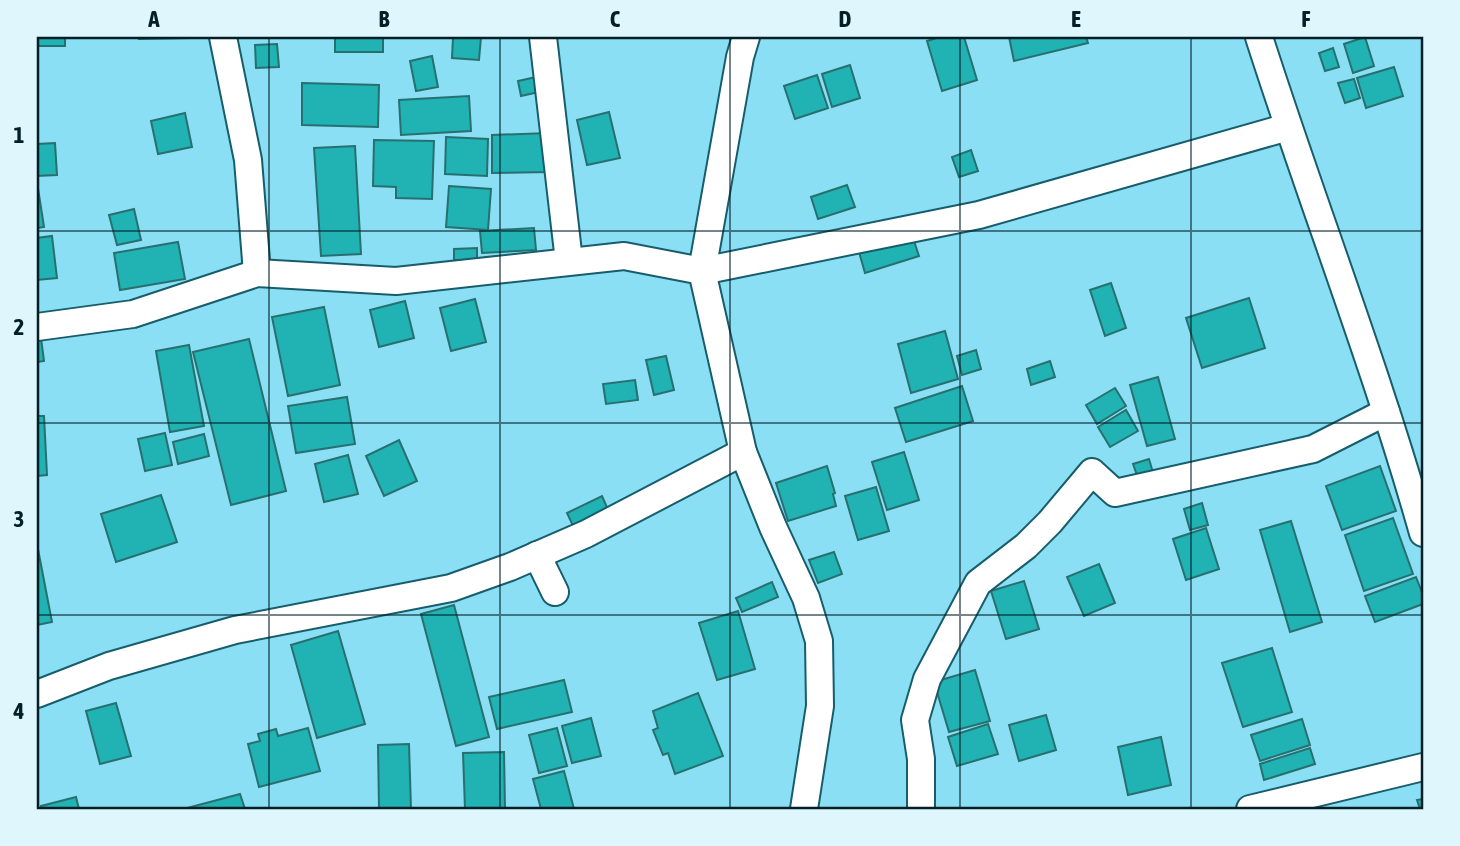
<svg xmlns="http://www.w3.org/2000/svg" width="1460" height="846" font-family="'Asap Condensed',sans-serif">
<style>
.building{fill:#21b2b3;stroke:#287070;stroke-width:2}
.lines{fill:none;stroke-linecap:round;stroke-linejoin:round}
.minor-casing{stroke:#175d6b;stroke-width:30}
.minor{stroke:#fff;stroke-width:26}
.grid{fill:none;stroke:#041f26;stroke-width:2;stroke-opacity:0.55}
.neatline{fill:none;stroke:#041f26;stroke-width:2.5}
.grid-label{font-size:23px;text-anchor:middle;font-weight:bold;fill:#041f26}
</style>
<rect width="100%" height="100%" fill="#8adff4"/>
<g class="building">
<rect x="37" y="37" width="28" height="9"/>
<polygon points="139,37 190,37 190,38 139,39"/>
<rect x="335" y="37" width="48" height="15"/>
<polygon points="453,37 481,37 479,60 452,58"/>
<polygon points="940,37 964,37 977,80 942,91 927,41"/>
<polygon points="1009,37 1086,37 1088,43 1014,61"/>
<polygon points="1365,37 1374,66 1353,73 1344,44"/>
<polygon points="277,44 279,67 256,68 255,45"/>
<polygon points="1333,48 1339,67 1325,71 1319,53"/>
<polygon points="432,56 438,87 416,91 410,61"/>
<polygon points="850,65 860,98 832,107 822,74"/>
<polygon points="1394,67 1403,96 1366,108 1357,78"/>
<polygon points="817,75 828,108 795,119 784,86"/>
<polygon points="536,77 539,92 521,96 518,81"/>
<polygon points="1354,79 1360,98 1345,103 1338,83"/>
<polygon points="302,83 379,85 378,127 302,125"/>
<polygon points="469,96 471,131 401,135 399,100"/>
<polygon points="609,112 620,158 587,165 577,120"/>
<polygon points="185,113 192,147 158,154 151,121"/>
<polygon points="548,133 549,172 492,173 492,135"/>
<polygon points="446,137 488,139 487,176 445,174"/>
<polygon points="374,140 434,141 432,199 396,198 396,187 373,186"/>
<polygon points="55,143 57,175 37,176 37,144"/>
<polygon points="355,146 361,254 321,256 314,148"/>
<polygon points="971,150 978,171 959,177 952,157"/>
<polygon points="37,182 44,227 37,228"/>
<polygon points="847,185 855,207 818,219 811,197"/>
<polygon points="449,186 491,189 488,230 446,227"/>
<polygon points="134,209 141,240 117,245 109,215"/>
<polygon points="534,228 536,250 482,253 480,231"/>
<polygon points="912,235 919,256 865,273 859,252"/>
<polygon points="52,236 57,278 37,280 37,238"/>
<polygon points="178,242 185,279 120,290 114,253"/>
<polygon points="477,248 477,260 454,260 454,249"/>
<polygon points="1111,283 1126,328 1105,336 1090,290"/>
<polygon points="1249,298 1265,348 1202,368 1186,318"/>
<polygon points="475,299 486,342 451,351 440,308"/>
<polygon points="405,301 414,338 379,347 370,310"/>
<polygon points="324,307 340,385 288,396 272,317"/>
<polygon points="945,331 958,379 911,393 898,344"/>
<polygon points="37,338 41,338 44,361 37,362"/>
<polygon points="249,339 286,491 231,505 193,352"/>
<polygon points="189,345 204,426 170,432 156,351"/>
<polygon points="976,350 981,369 962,375 957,356"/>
<polygon points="666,356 674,390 654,395 646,360"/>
<polygon points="1050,361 1055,377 1031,385 1027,369"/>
<polygon points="1158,377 1175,439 1147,446 1130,385"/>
<polygon points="635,380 638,400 606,404 603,384"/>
<polygon points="962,386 973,421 906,442 895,408"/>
<polygon points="1115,388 1126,406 1097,424 1086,405"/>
<polygon points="347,397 355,444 296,453 288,406"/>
<polygon points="1126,410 1138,431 1110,447 1098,427"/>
<polygon points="37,416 44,416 47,475 37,476"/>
<polygon points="165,433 172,465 145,471 138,439"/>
<polygon points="204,434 209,456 178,464 173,442"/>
<polygon points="399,440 417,481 384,496 366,456"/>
<polygon points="904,452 919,500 887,510 872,462"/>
<polygon points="348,455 358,494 324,502 315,464"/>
<polygon points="1149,459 1154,476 1139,481 1133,464"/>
<polygon points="827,466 835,493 833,494 836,506 788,521 776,483"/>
<polygon points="1380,466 1396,511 1342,530 1326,486"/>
<polygon points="876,487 889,531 858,540 845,496"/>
<polygon points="161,495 177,542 116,562 101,514"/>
<polygon points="602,496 609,512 574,528 567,513"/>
<polygon points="1202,503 1208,525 1190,530 1184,509"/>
<polygon points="1393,518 1413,574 1364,591 1345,535"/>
<polygon points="1291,521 1322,622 1290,632 1260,530"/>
<polygon points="1206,528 1219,569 1186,580 1173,539"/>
<polygon points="37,544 52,622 37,625"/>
<polygon points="834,552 842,574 818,583 809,560"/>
<polygon points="1099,564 1115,603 1084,616 1067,577"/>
<polygon points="1416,577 1423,595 1423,604 1375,622 1365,596"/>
<polygon points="1024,581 1039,629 1006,639 991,591"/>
<polygon points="772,582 778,597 742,612 736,598"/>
<polygon points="454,605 489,737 456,746 421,614"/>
<polygon points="738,611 755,669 717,680 699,623"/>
<polygon points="338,631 365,724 317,738 291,645"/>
<polygon points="1272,648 1292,712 1243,727 1222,663"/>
<polygon points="975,670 990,721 949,732 934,682"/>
<polygon points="564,680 572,712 497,729 489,697"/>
<polygon points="698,693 723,756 675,774 668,753 663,755 653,730 658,728 653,711"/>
<polygon points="116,703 131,756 100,764 86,711"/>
<polygon points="1046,715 1056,750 1019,761 1009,725"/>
<polygon points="591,718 601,756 572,763 562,726"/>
<polygon points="1302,719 1310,745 1260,761 1251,735"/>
<polygon points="988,724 998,754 957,766 948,737"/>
<polygon points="308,728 320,771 259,787 248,744 260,741 258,734 276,729 278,736"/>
<polygon points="557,728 567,766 539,773 529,735"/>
<polygon points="1161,737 1171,785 1128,795 1118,747"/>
<polygon points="409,744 411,809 379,809 378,745"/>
<polygon points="1310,748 1315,764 1264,780 1260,764"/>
<polygon points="504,752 505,809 465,809 463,753"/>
<polygon points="564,771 574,809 541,809 533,779"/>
<polygon points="240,794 245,809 188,809 187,808"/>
<polygon points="76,797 79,809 42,809 41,806"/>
<polygon points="1423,799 1423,809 1420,809 1417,800"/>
</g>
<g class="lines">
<g class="minor-casing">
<g id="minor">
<polyline points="223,37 248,160 257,273"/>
<polyline points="543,37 569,261"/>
<polyline points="746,37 740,57 702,271 743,452 773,527 806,598 819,641 820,706 804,809"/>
<path d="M1259,37C1312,203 1376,366 1423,533"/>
<polyline points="37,327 133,314 257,273 396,281 624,256 702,271 979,215 1288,127"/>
<polyline points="537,555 555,592"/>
<polyline points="37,694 109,666 235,630 451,588 510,567 586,534 743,452"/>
<polyline points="921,809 921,759 915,720 927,679 978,583 1026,546 1050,522 1092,472 1115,493 1313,449 1386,412"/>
<polyline points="1250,809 1423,767"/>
</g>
</g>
<use href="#minor" class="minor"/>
</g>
<path class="grid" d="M269,37V809M500,37V809M730,37V809M960,37V809M1191,37V809M37,231H1423M37,423H1423M37,615H1423"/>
<rect width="1460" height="846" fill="none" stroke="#def6fc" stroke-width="77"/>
<rect x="38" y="38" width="1384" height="770" class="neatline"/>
<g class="grid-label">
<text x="154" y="27">A</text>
<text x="384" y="27">B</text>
<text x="615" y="27">C</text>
<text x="845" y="27">D</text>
<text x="1076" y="27">E</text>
<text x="1306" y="27">F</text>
<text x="19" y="143">1</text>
<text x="19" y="335">2</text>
<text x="19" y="527">3</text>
<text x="19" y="719">4</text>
</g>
</svg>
